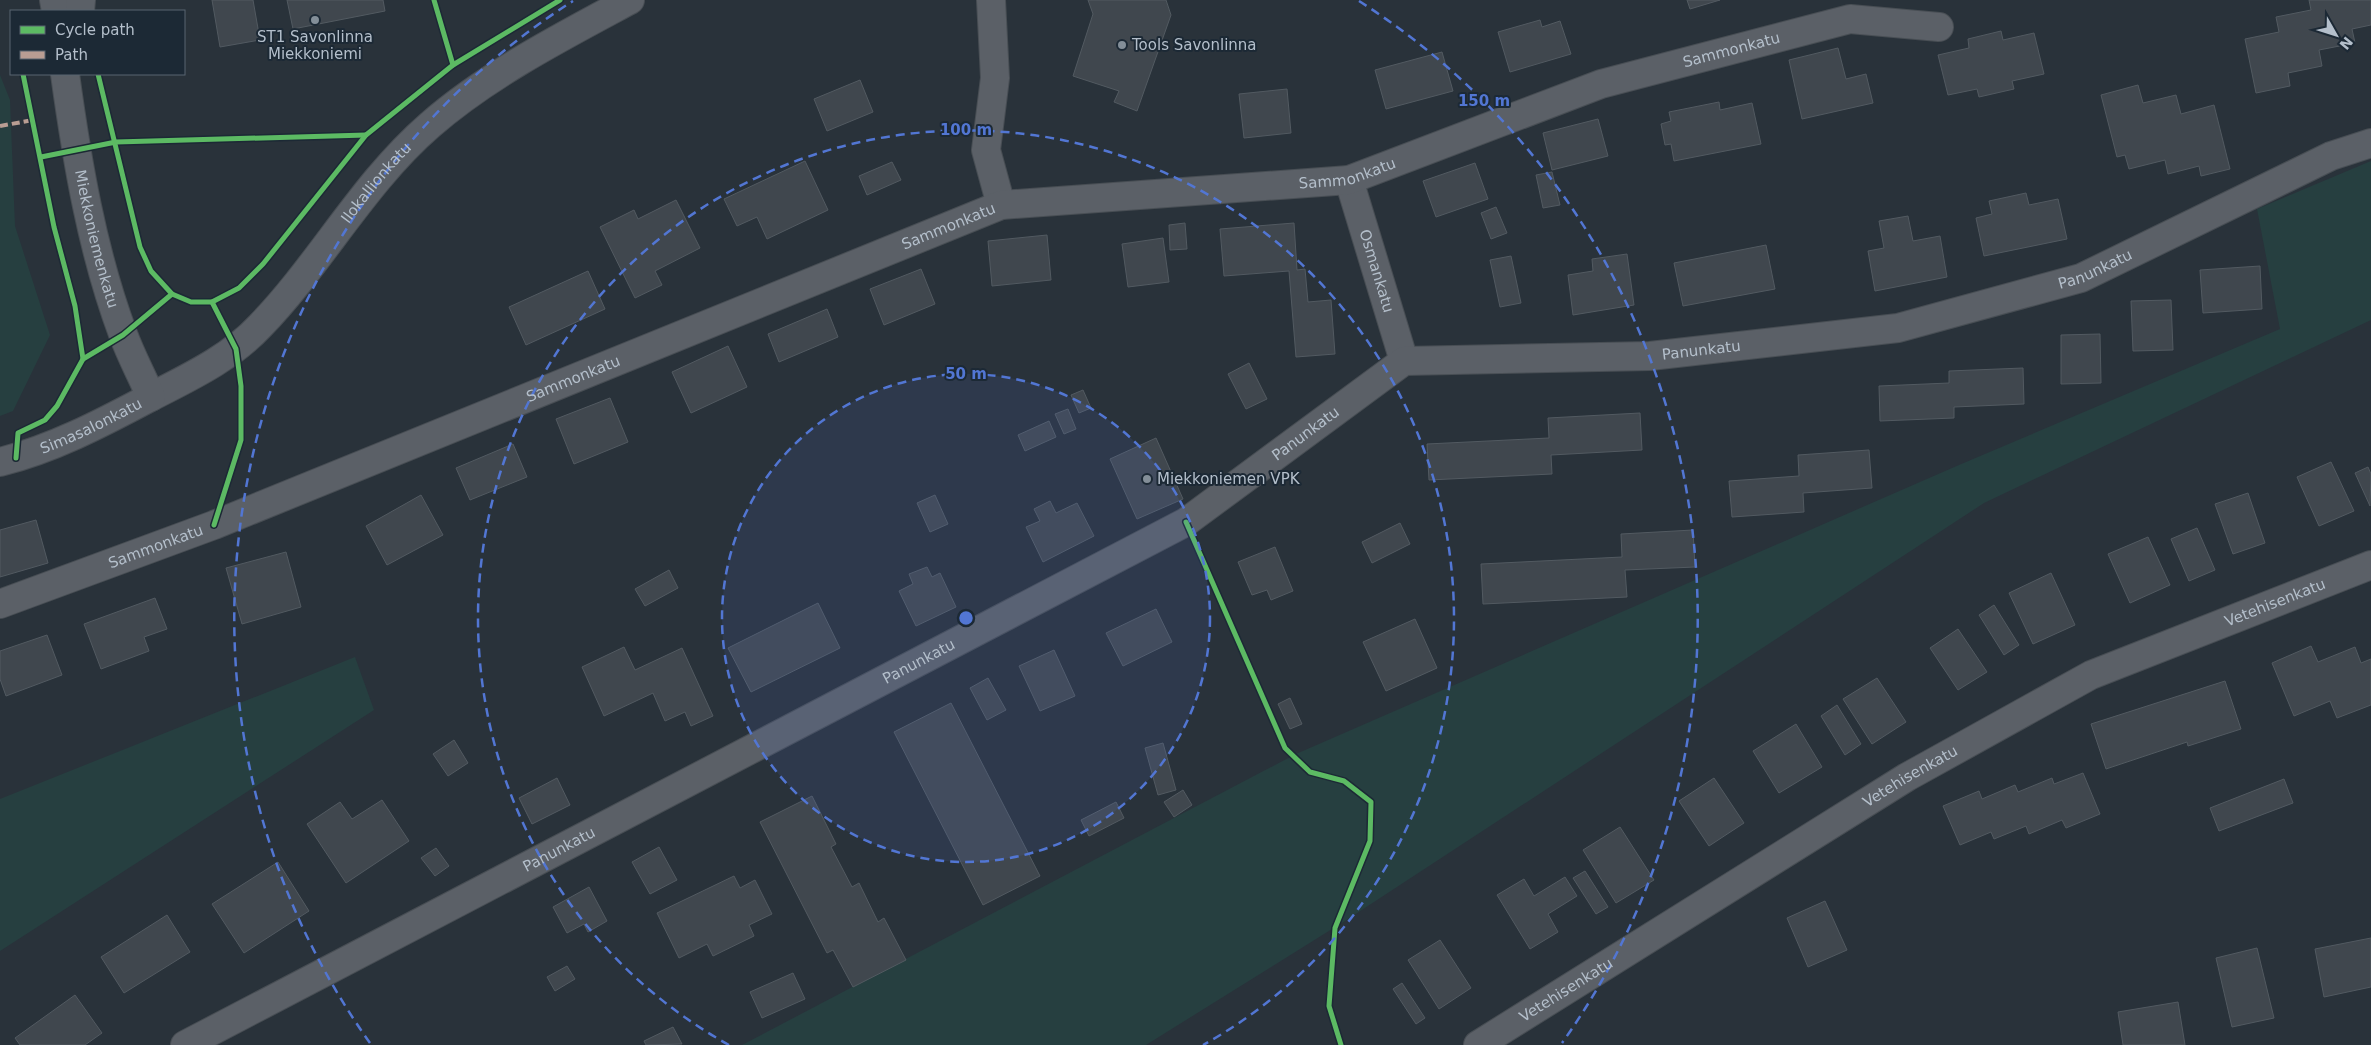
<svg xmlns="http://www.w3.org/2000/svg" width="2371" height="1045" font-family="'DejaVu Sans',sans-serif">
<style>
.green{fill:#263f40}
.building{fill:#40474e;stroke:#525a61}
.lines{fill:none;stroke-linecap:round;stroke-linejoin:round}
.minor-casing{stroke:#484e54;stroke-width:30}
.tertiary-casing{stroke:#484e54;stroke-width:30}
.minor{stroke:#5b6067;stroke-width:28}
.tertiary{stroke:#5b6067;stroke-width:28}
.quiet{stroke:#b99d93;stroke-width:4;stroke-dasharray:8 4;stroke-linecap:butt}
.cycleway-casing{stroke:#1c2935;stroke-width:8}
.cycleway{stroke:#5cba63;stroke-width:5}
.ring{fill:none;stroke:#5276d3;stroke-width:2.5;stroke-dasharray:9 6}
.poi-dot{fill:#838e98;stroke:#1c2935;stroke-width:2}
.labels{text-anchor:middle;dominant-baseline:central;stroke-width:4;stroke-linejoin:round;paint-order:stroke}
.poi-label{font-size:15px;fill:#b4bfcb;stroke:#1c2935;text-anchor:start}
.street-label{font-size:15px;fill:#b4bfcb;stroke:#1c2935}
.centre{fill:#5276d3;stroke:#1c2935;stroke-width:2.5}
.ring-label{font-size:15px;text-anchor:middle;font-weight:bold;fill:#5276d3;stroke:#1c2935;stroke-width:4;stroke-linejoin:round;paint-order:stroke}
</style>
<rect width="100%" height="100%" fill="#29323a"/>
<g class="green">
<polygon points="0,75 10,100 15,226 50,335 13,411 0,416"/>
<polygon points="2371,161 2371,320 1984,503 1348,919 1146,1045 742,1045 1296,754 1959,465 2280,329 2257,209"/>
<polygon points="355,657 374,710 0,951 0,799"/>
</g>
<g class="building">
<polygon points="212,0 253,0 260,40 220,47"/>
<polygon points="287,0 383,0 385,11 293,29"/>
<polygon points="1088,0 1166,0 1171,15 1137,111 1114,102 1119,91 1073,76 1093,14"/>
<polygon points="1687,0 1720,0 1690,9"/>
<polygon points="2309,0 2371,0 2371,25 2352,29 2355,43 2319,50 2322,66 2288,73 2290,86 2256,93 2245,39 2279,32 2276,17 2311,10"/>
<polygon points="1540,20 1542,27 1560,21 1571,54 1510,72 1498,32"/>
<polygon points="2001,31 2003,40 2034,33 2044,74 2012,81 2014,89 1979,97 1977,89 1948,95 1938,55 1969,48 1968,39"/>
<polygon points="1838,48 1846,79 1866,74 1873,103 1802,119 1789,60"/>
<polygon points="1442,52 1453,91 1386,109 1375,70"/>
<polygon points="860,80 873,112 827,131 814,99"/>
<polygon points="2138,85 2143,103 2176,95 2181,114 2214,105 2230,169 2201,176 2199,166 2168,174 2165,160 2129,169 2125,155 2117,157 2101,95"/>
<polygon points="1287,89 1291,133 1244,138 1239,94"/>
<polygon points="1719,102 1720,110 1752,103 1761,144 1674,161 1671,144 1665,145 1661,124 1671,121 1669,112"/>
<polygon points="1598,119 1608,156 1552,170 1543,133"/>
<polygon points="805,161 828,210 767,239 757,217 737,226 724,199"/>
<polygon points="892,162 901,180 867,195 859,176"/>
<polygon points="1475,163 1488,199 1436,217 1423,181"/>
<polygon points="1552,172 1560,205 1543,208 1536,175"/>
<polygon points="2026,193 2029,205 2058,199 2067,239 1984,256 1976,218 1992,214 1989,201"/>
<polygon points="676,200 700,248 655,271 662,285 635,298 600,227 634,210 638,219"/>
<polygon points="1496,207 1507,233 1491,239 1481,213"/>
<polygon points="1908,216 1913,241 1940,236 1947,277 1875,291 1868,251 1884,248 1879,221"/>
<polygon points="1185,223 1187,249 1170,250 1169,225"/>
<polygon points="1294,223 1297,270 1305,269 1308,302 1331,300 1335,354 1296,357 1289,271 1224,276 1220,229"/>
<polygon points="1047,235 1051,280 992,286 988,241"/>
<polygon points="1163,238 1169,282 1128,287 1122,244"/>
<polygon points="1766,245 1775,289 1683,306 1674,263"/>
<polygon points="1627,254 1634,305 1573,315 1568,275 1593,271 1592,259"/>
<polygon points="1511,256 1521,303 1500,307 1490,260"/>
<polygon points="2260,266 2262,309 2203,313 2200,270"/>
<polygon points="921,269 935,304 884,325 870,289"/>
<polygon points="588,271 605,309 526,345 509,307"/>
<polygon points="2171,300 2173,350 2133,351 2131,301"/>
<polygon points="827,309 838,337 779,362 768,334"/>
<polygon points="2100,334 2101,383 2061,384 2061,335"/>
<polygon points="728,346 747,387 691,413 672,372"/>
<polygon points="1249,363 1267,399 1246,409 1228,374"/>
<polygon points="2023,368 2024,404 1954,407 1954,418 1880,421 1879,386 1949,383 1949,371"/>
<polygon points="1083,390 1091,408 1079,413 1071,395"/>
<polygon points="610,398 628,442 574,464 556,419"/>
<polygon points="1068,409 1076,429 1064,434 1055,414"/>
<polygon points="1640,413 1642,450 1551,455 1552,474 1429,480 1427,444 1549,438 1548,418"/>
<polygon points="1049,421 1056,437 1025,451 1018,435"/>
<polygon points="1156,438 1183,499 1137,519 1110,459"/>
<polygon points="513,444 527,477 470,500 456,468"/>
<polygon points="1869,450 1872,488 1803,493 1804,512 1732,517 1729,481 1799,476 1798,455"/>
<polygon points="2331,462 2354,511 2319,526 2297,477"/>
<polygon points="2368,467 2371,474 2370,506 2355,473"/>
<polygon points="2248,493 2265,543 2233,554 2215,504"/>
<polygon points="421,495 443,535 387,565 366,526"/>
<polygon points="935,495 948,524 930,532 917,503"/>
<polygon points="1050,501 1056,513 1077,503 1094,536 1043,562 1026,527 1040,521 1034,509"/>
<polygon points="36,520 48,563 0,577 0,530"/>
<polygon points="1400,523 1410,544 1372,563 1362,542"/>
<polygon points="2197,528 2215,570 2189,581 2171,539"/>
<polygon points="1693,530 1695,567 1625,570 1627,597 1483,604 1481,564 1622,557 1621,534"/>
<polygon points="2148,537 2170,585 2130,603 2108,554"/>
<polygon points="1275,547 1293,591 1271,600 1267,590 1252,595 1238,562"/>
<polygon points="286,552 301,607 242,624 226,568"/>
<polygon points="927,567 932,577 940,573 956,607 916,626 899,591 913,584 909,574"/>
<polygon points="669,570 678,588 645,606 635,589"/>
<polygon points="2051,573 2075,625 2033,644 2009,593"/>
<polygon points="155,598 167,629 144,637 149,651 101,669 84,624"/>
<polygon points="818,603 840,648 751,692 728,648"/>
<polygon points="1994,605 2019,645 2004,655 1979,615"/>
<polygon points="1156,609 1172,642 1123,666 1106,633"/>
<polygon points="1415,619 1437,668 1386,691 1363,642"/>
<polygon points="1958,629 1987,672 1958,690 1930,648"/>
<polygon points="47,635 62,675 6,696 0,679 0,651"/>
<polygon points="2311,646 2318,662 2355,647 2361,663 2371,659 2371,705 2337,718 2330,701 2294,716 2272,663"/>
<polygon points="624,647 635,670 682,648 713,716 691,726 685,712 665,721 653,693 604,716 582,667"/>
<polygon points="1054,650 1075,696 1040,711 1019,666"/>
<polygon points="988,678 1006,710 987,720 970,688"/>
<polygon points="1877,678 1906,722 1872,744 1843,699"/>
<polygon points="2225,681 2241,729 2188,746 2187,742 2106,769 2091,724"/>
<polygon points="1290,698 1302,724 1290,729 1278,704"/>
<polygon points="951,703 1040,876 983,905 894,732"/>
<polygon points="1837,705 1861,744 1845,755 1821,716"/>
<polygon points="1796,724 1822,767 1779,793 1753,751"/>
<polygon points="454,740 468,763 448,776 433,754"/>
<polygon points="1163,743 1176,790 1158,795 1145,748"/>
<polygon points="2083,773 2100,814 2066,828 2062,820 2029,834 2026,826 1994,839 1991,832 1960,845 1943,806 1979,791 1982,799 2015,785 2018,792 2052,778 2054,784"/>
<polygon points="557,778 570,805 532,824 519,798"/>
<polygon points="1714,778 1744,823 1709,846 1679,801"/>
<polygon points="2284,779 2293,803 2219,831 2210,808"/>
<polygon points="1183,790 1192,805 1174,817 1164,802"/>
<polygon points="812,796 836,844 831,847 852,887 859,883 878,922 884,918 906,960 853,987 833,950 827,953 760,822"/>
<polygon points="382,800 409,841 346,883 307,824 340,802 352,819"/>
<polygon points="1116,802 1124,818 1089,836 1081,820"/>
<polygon points="1620,827 1654,880 1616,903 1583,850"/>
<polygon points="659,847 677,880 650,894 632,862"/>
<polygon points="436,848 449,866 435,876 421,858"/>
<polygon points="278,862 309,911 244,953 212,904"/>
<polygon points="1585,871 1608,907 1596,914 1573,878"/>
<polygon points="734,876 740,888 755,880 772,914 749,925 754,936 713,956 707,944 679,958 657,913"/>
<polygon points="1565,877 1577,896 1548,914 1558,932 1530,949 1497,895 1524,879 1534,896"/>
<polygon points="589,887 607,921 588,932 584,924 567,933 553,907"/>
<polygon points="1825,901 1847,950 1808,967 1787,918"/>
<polygon points="167,915 190,952 124,993 101,957"/>
<polygon points="2371,938 2371,987 2324,997 2315,949"/>
<polygon points="1440,940 1471,988 1439,1009 1408,960"/>
<polygon points="2257,948 2274,1018 2232,1027 2216,958"/>
<polygon points="567,966 575,979 555,991 547,977"/>
<polygon points="793,973 805,999 762,1018 750,992"/>
<polygon points="1402,983 1425,1018 1416,1024 1393,989"/>
<polygon points="75,995 102,1033 85,1045 20,1045 15,1038"/>
<polygon points="2178,1002 2185,1045 2123,1045 2118,1012"/>
<polygon points="673,1027 682,1044 646,1045 644,1041"/>
</g>
<g class="lines">
<g class="minor-casing">
<g id="minor">
<polyline points="991,0 995,78 986,150 1001,205"/>
<path id="s1" d="M1349,180L1404,361"/>
<path id="s2" d="M0,462C52,449 100,424 147,399C187,378 228,360 260,326C321,263 363,183 430,125C487,75 563,36 630,0"/>
<path id="s3" d="M0,604L214,525L1001,205L1349,180L1601,84L1850,19L1939,27"/>
<path id="s4" d="M185,1045L1186,522L1404,361L1650,356L1898,328L2081,278L2331,156L2371,143"/>
<path id="s5" d="M1478,1045L1907,777L2091,675L2371,565"/>
</g>
</g>
<g class="tertiary-casing">
<g id="tertiary">
<polyline points="54,0 56,11"/>
<polyline points="80,11 81,0"/>
<path id="s6" d="M65,74C77,161 92,251 123,334C131,356 142,376 151,397"/>
</g>
</g>
<use href="#minor" class="minor"/>
<use href="#tertiary" class="tertiary"/>
<polyline class="quiet" points="0,126 33,120"/>
<g class="cycleway-casing">
<g id="cycleway">
<polyline points="434,0 453,65"/>
<polyline points="98,74 140,247 151,271 172,294"/>
<polyline points="41,157 116,142 366,135"/>
<polyline points="212,302 236,349 241,386 241,440 214,525"/>
<polyline points="83,359 123,335 172,294 191,302 212,302 239,288 263,264 366,135 453,65 560,0"/>
<polyline points="16,458 18,433 45,420 57,406 83,359 75,306 54,227 23,74"/>
<polyline points="1186,522 1285,748 1310,772 1344,781 1371,802 1370,841 1335,928 1329,1006 1341,1045"/>
</g>
</g>
<use href="#cycleway" class="cycleway"/>
</g>
<circle cx="966" cy="618" r="244" fill="#5276d3" fill-opacity=".12"/>
<g class="ring">
<circle cx="966" cy="618" r="244"/>
<path d="M729 1045A488 488 0 1 1 1203 1045"/>
<path d="M370 1043A732 732 0 0 1 573 1M1359 1A732 732 0 0 1 1562 1043"/>
</g>
<g class="poi-dot">
<circle cx="315" cy="20" r="5"/>
<circle cx="1122" cy="45" r="5"/>
<circle cx="1147" cy="479" r="5"/>
</g>
<g class="labels">
<g class="poi-label">
<text x="315" y="37" text-anchor="middle">ST1 Savonlinna<tspan x="315" dy="17">Miekkoniemi</tspan></text>
<text x="1132" y="45">Tools Savonlinna</text>
<text x="1157" y="479">Miekkoniemen VPK</text>
</g>
<g class="street-label">
<text stroke="none"><textPath href="#s3" startOffset="1831">Sammonkatu</textPath></text>
<text stroke="none"><textPath href="#s3" startOffset="1426">Sammonkatu</textPath></text>
<text stroke="none"><textPath href="#s2" startOffset="480">Ilokallionkatu</textPath></text>
<text stroke="none"><textPath href="#s3" startOffset="1021">Sammonkatu</textPath></text>
<text stroke="none"><textPath href="#s6" startOffset="168">Miekkoniemenkatu</textPath></text>
<text stroke="none"><textPath href="#s4" startOffset="2102">Panunkatu</textPath></text>
<text stroke="none"><textPath href="#s1" startOffset="95">Osmankatu</textPath></text>
<text stroke="none"><textPath href="#s4" startOffset="1698">Panunkatu</textPath></text>
<text stroke="none"><textPath href="#s3" startOffset="616">Sammonkatu</textPath></text>
<text stroke="none"><textPath href="#s2" startOffset="98">Simasalonkatu</textPath></text>
<text stroke="none"><textPath href="#s4" startOffset="1278">Panunkatu</textPath></text>
<text stroke="none"><textPath href="#s3" startOffset="166">Sammonkatu</textPath></text>
<text stroke="none"><textPath href="#s5" startOffset="914">Vetehisenkatu</textPath></text>
<text stroke="none"><textPath href="#s4" startOffset="828">Panunkatu</textPath></text>
<text stroke="none"><textPath href="#s5" startOffset="509">Vetehisenkatu</textPath></text>
<text stroke="none"><textPath href="#s4" startOffset="422">Panunkatu</textPath></text>
<text stroke="none"><textPath href="#s5" startOffset="104">Vetehisenkatu</textPath></text>
</g>
</g>
<circle cx="966" cy="618" r="8" class="centre"/>
<g class="ring-label">
<text x="1484" y="106">150 m</text>
<text x="966" y="135">100 m</text>
<text x="966" y="379">50 m</text>
</g>
<rect x="10" y="10" width="175" height="65" fill="#1c2935" stroke="#596571"/>
<rect x="20" y="26" width="25" height="8" fill="#5cba63" stroke="#596571"/>
<text x="55" y="35" font-size="15" fill="#b4bfcb">Cycle path</text>
<rect x="20" y="51" width="25" height="8" fill="#b99d93" stroke="#596571"/>
<text x="55" y="60" font-size="15" fill="#b4bfcb">Path</text>
<g transform="translate(2336 35) rotate(129)" stroke="#1c2935" stroke-width="4" paint-order="stroke">
<path d="M0-4L9 19L0 12L-9 19Z" fill="#b4bfcb"/>
<text y="-8" font-size="14" font-weight="bold" text-anchor="middle" fill="#b4bfcb">N</text>
</g>
</svg>
